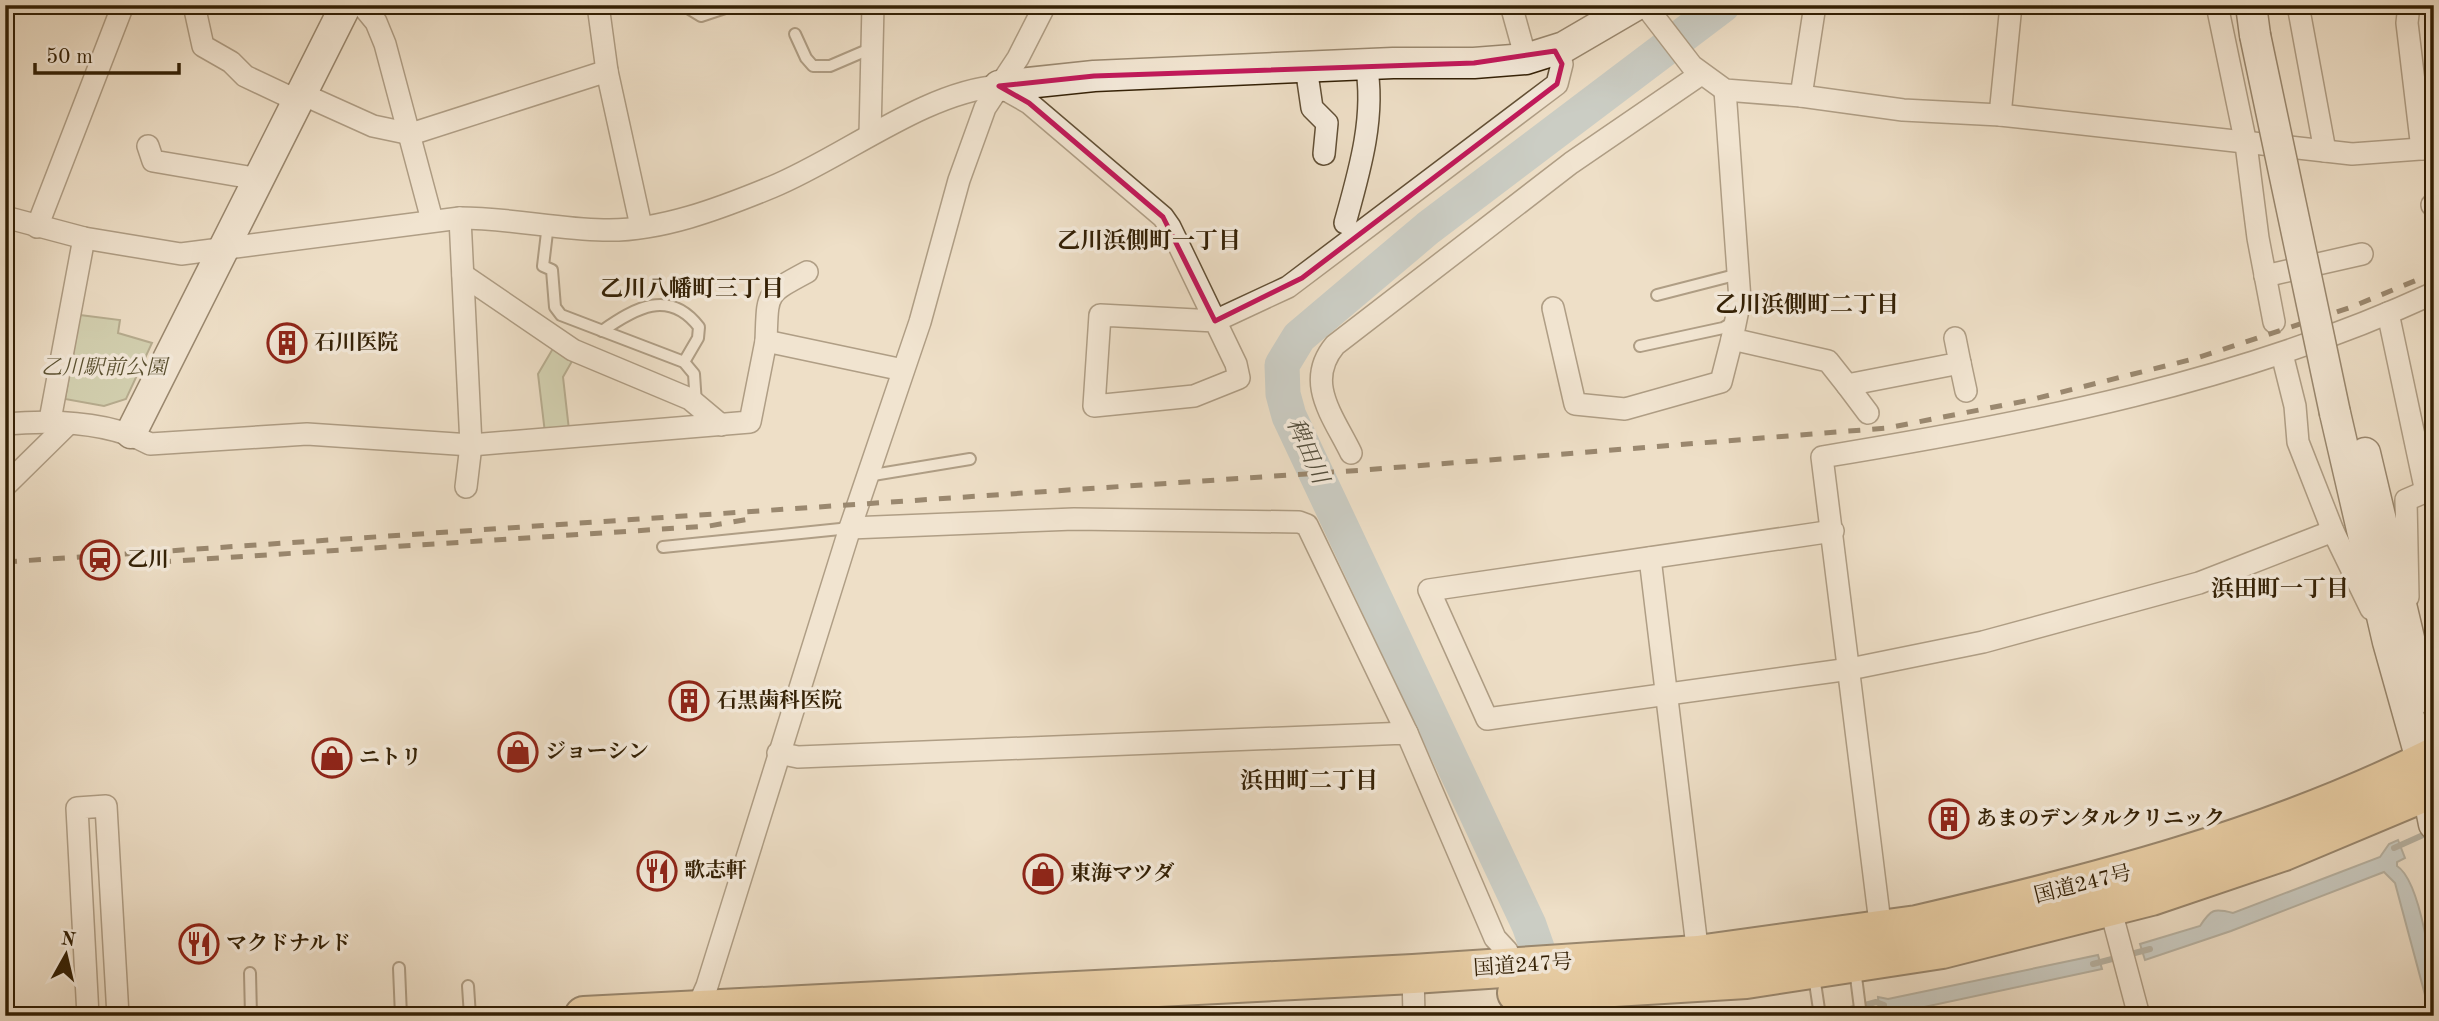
<svg xmlns="http://www.w3.org/2000/svg" width="2439" height="1021" font-family="'Old Standard TT','Noto Serif JP',serif">
<style>
.green{fill:#b4c399;stroke:#74724f;stroke-width:2}
.water{fill:#9fb9c0;stroke:#747c75;stroke-width:2}
.lines{fill:none;stroke-linecap:round;stroke-linejoin:round}
.stream{stroke:#747c75;stroke-width:6}
.river{stroke:#9fb9c0;stroke-width:35}
.lane-casing{stroke:#625036;stroke-width:14}
.street-casing{stroke:#625036;stroke-width:24}
.secondary-casing{stroke:#332005;stroke-width:33}
.highway-casing{stroke:#332005;stroke-width:42}
.lane{stroke:#f4eadb;stroke-width:10}
.street{stroke:#f4eadb;stroke-width:21}
.secondary{stroke:#f4eadb;stroke-width:30}
.highway{stroke:#e7c084;stroke-width:38}
.rail{stroke:#332005;stroke-width:5;stroke-dasharray:12 12;stroke-linecap:butt}
.secondary-bridge-casing{stroke:#332005;stroke-width:33;stroke-linecap:butt}
.secondary-bridge{stroke:#f4eadb;stroke-width:30}
.marked{fill:none;stroke:#c2185b;stroke-width:5;stroke-linejoin:round}
.labels{text-anchor:middle;dominant-baseline:central;stroke-width:7;stroke-linejoin:round;paint-order:stroke}
.poi-label{font-size:21px;font-weight:bold;fill:#332005;stroke:#f4eadb;text-anchor:start}
.park-label{font-size:21px;font-style:italic;fill:#5a5131;stroke:#f4eadb}
.street-label{font-size:21px;fill:#332005;stroke:#f4eadb}
.neighbourhood-label{font-size:23px;font-weight:bold;fill:#332005;stroke:#f4eadb}
.water-label{font-size:23px;font-style:italic;fill:#534e3d;stroke:#f4eadb}
</style>
<rect width="100%" height="100%" fill="#eedfc7"/>
<filter id="stains"><feTurbulence type="fractalNoise" baseFrequency=".00286" numOctaves="4"/><feColorMatrix values="0 0 0 0 .2 0 0 0 0 .09 0 0 0 0 .02 0 0 0 .5 -.17"/></filter>
<radialGradient id="worn" r=".72"><stop offset=".6" stop-color="#630" stop-opacity="0"/><stop offset="1" stop-color="#630" stop-opacity=".3"/></radialGradient>
<g class="green">
<polygon points="80,315 120,320 118,333 152,343 126,399 104,406 65,399"/>
<polygon points="555,345 575,356 563,377 569,430 545,433 538,374"/>
</g>
<g class="water">
<path d="M2398,840L2405,858L2397,862V866C2421,881 2434,977 2434,1005L2428,1006L2395,883L2384,872L2231,931L2145,960L2140,944L2200,926C2211,909 2214,908 2233,913L2380,857L2389,844Z"/>
<polygon points="2098,955 2102,969 1887,1015 1879,1012 1878,997 1888,999"/>
</g>
<g class="lines">
<g class="stream">
<polyline points="2394,848 2432,831"/>
<polyline points="2093,964 2150,949"/>
<polyline points="1825,1016 1876,1002 1884,1005"/>
</g>
<polyline class="river" points="1561,1016 1529,925 1289,416 1283,394 1282,365 1299,337 1428,228 1723,5"/>
<g class="lane-casing">
<g id="lane">
<polyline points="683,5 701,16 734,5"/>
<polyline points="795,34 806,58 813,66 830,66 872,48"/>
<polyline points="548,224 543,266 552,270 555,307 561,315 684,362 694,374 696,404"/>
<polyline points="1657,295 1735,275"/>
<path d="M602,331C635,308 669,288 699,327L698,338L684,362"/>
<polyline points="1640,346 1723,328 1735,321"/>
<polyline points="867,476 970,459"/>
<polyline points="663,547 850,528"/>
<polyline points="399,968 401,1016"/>
<polyline points="1855,969 1861,1016"/>
<polyline points="250,973 251,1016"/>
<polyline points="1814,976 1820,1016"/>
<polyline points="468,986 470,1016"/>
</g>
</g>
<g class="street-casing">
<g id="street">
<polyline points="194,5 203,46 231,62 245,76 298,101"/>
<polyline points="362,5 376,22 385,44 432,220"/>
<polyline points="598,5 607,71 641,226"/>
<polyline points="1511,5 1526,59"/>
<polyline points="1645,5 1692,66 1725,90 1801,96 1903,110 2000,115 2352,154 2434,148"/>
<polyline points="2217,5 2246,144 2258,238 2274,322"/>
<polyline points="2298,5 2325,151"/>
<polyline points="2409,5 2407,23 2422,149"/>
<polyline points="1306,67 1312,108 1327,123 1324,154"/>
<polyline points="1725,90 1740,300 1732,339 1828,361 1847,385 1960,363 1955,338"/>
<polyline points="302,94 373,126 411,134 607,71"/>
<polyline points="1801,96 1815,5"/>
<polyline points="2000,115 2011,5"/>
<polyline points="870,135 873,5"/>
<polyline points="148,146 153,161 259,179"/>
<polyline points="2432,205 2434,205"/>
<path d="M5,217L84,238L181,254L460,218C510,218 555,229 603,230C659,232 721,208 772,187C841,159 924,92 999,86L1029,103L1163,217L1170,227L1236,364L1239,378L1194,396L1094,406L1100,315L1215,321L1288,287L1557,84L1562,64L1555,51"/>
<polyline points="460,218 471,445 466,487"/>
<path d="M1345,223C1359,173 1376,116 1366,64"/>
<polyline points="37,227 123,5"/>
<polyline points="463,275 573,350 690,399 721,425"/>
<polyline points="2265,276 2362,254"/>
<polyline points="1553,308 1575,404 1625,409 1721,382 1732,339"/>
<polyline points="2388,313 2426,492"/>
<path d="M766,341C768,293 764,295 807,272"/>
<polyline points="2282,354 2295,406 2298,442 2333,531 2371,609"/>
<polyline points="1960,363 1966,391"/>
<polyline points="1847,385 1868,413"/>
<polyline points="50,420 84,238"/>
<path d="M5,424C52,420 108,421 150,444L307,434L471,445L750,422L766,341L903,370"/>
<path d="M1351,453C1333,416 1304,382 1335,345L1571,163L1701,74"/>
<polyline points="5,486 68,424"/>
<polyline points="850,528 1074,519 1299,522 1307,525 1407,733"/>
<polyline points="1833,531 1429,590 1487,719 1850,669 1983,642 2199,583 2333,531"/>
<polyline points="1650,558 1698,955"/>
<polyline points="2408,597 2406,500 2434,488"/>
<polyline points="778,753 798,757 1407,733 1495,938 1507,951 1512,967"/>
<polyline points="2110,907 2139,1016"/>
<path d="M1881,931L1822,457C2031,423 2241,382 2434,293"/>
<polyline points="1413,974 1414,1016"/>
<polyline points="694,1015 707,986 850,528 920,322 959,180 985,108 1018,58 1045,5"/>
<polyline points="88,1016 77,808 106,806 118,1016"/>
</g>
</g>
<g class="secondary-casing">
<g id="secondary">
<polyline points="2251,5 2255,35"/>
<polyline points="999,86 1094,76 1393,63 1474,63 1526,59 1564,47 1636,5"/>
<polyline points="2335,413 2388,642 2422,763 2434,824"/>
<polyline points="131,433 346,5"/>
<polyline points="2365,453 2423,697"/>
</g>
</g>
<g class="highway-casing">
<g id="highway">
<polyline points="1517,993 1746,979 1942,949 2151,896 2284,851 2434,788"/>
<path d="M584,1016L1413,974L1698,955L1917,925C2094,884 2270,839 2434,757"/>
</g>
</g>
<use href="#lane" class="lane"/>
<use href="#street" class="street"/>
<use href="#secondary" class="secondary"/>
<use href="#highway" class="highway"/>
<g class="rail">
<polyline points="5,562 1364,470 1887,428 2030,400 2197,358 2349,308 2434,273"/>
<polyline points="159,562 709,526 755,518"/>
</g>
<g class="secondary-bridge-casing">
<polyline id="secondary-bridge" points="2255,35 2335,413"/>
</g>
<use href="#secondary-bridge" class="secondary-bridge"/>
</g>
<path d="M0 0H2439V1021H0ZM1555,51L1562,64L1557,84L1302,278L1215,321L1163,217L1029,103L999,86L1094,76L1474,63Z" fill="#eedfc7" fill-opacity=".55" fill-rule="evenodd"/>
<path class="marked" d="M1555,51L1562,64L1557,84L1302,278L1215,321L1163,217L1029,103L999,86L1094,76L1474,63Z"/>
<defs>
<g id="building-ring" transform="scale(2.0125)"><circle r="9.5" fill="#f4eadb" stroke="#8f2418" stroke-width="1.5"/><path d="M-4-6H4V6H1V3H-1V6H-4ZM-2.5-4.3h1.7v1.8h-1.7ZM.8-4.3h1.7v1.8H.8ZM-2.5-1h1.7V.8h-1.7ZM.8-1h1.7V.8H.8Z" fill="#8f2418"/></g>
<g id="station-ring" transform="scale(2.0125)"><circle r="9.5" fill="#f4eadb" stroke="#8f2418" stroke-width="1.5"/><path d="M-3-6H3Q5-6 5-4V2Q5 4 3 4L4.5 6H3L1.5 4h-3L-3 6H-4.5L-3 4Q-5 4-5 2V-4Q-5-6-3-6ZM-3.5-4v3h7v-3ZM-3.5 1v1.5H-2V1ZM2 1v1.5H3.5V1Z" fill="#8f2418"/></g>
<g id="shop-ring" transform="scale(2.0125)"><circle r="9.5" fill="#f4eadb" stroke="#8f2418" stroke-width="1.5"/><path d="M-5-2.5h2.3a2.7 3.5 0 0 1 5.4 0H5L5.5 6h-11ZM-1.5-2.5h3a1.5 2.3 0 0 0-3 0Z" fill="#8f2418"/></g>
<g id="restaurant-ring" transform="scale(2.0125)"><circle r="9.5" fill="#f4eadb" stroke="#8f2418" stroke-width="1.5"/><path d="M-5-6h1v4h1v-4h1v4h1v-4h1v5L-1.5 .5V6h-2V.5L-5-1ZM5-6V6H3V1.5H1.5Q1.5-4 5-6Z" fill="#8f2418"/></g>
</defs>
<g fill-rule="evenodd">
<use href="#building-ring" x="287" y="343"/>
<use href="#station-ring" x="100" y="560"/>
<use href="#building-ring" x="689" y="701"/>
<use href="#shop-ring" x="518" y="752"/>
<use href="#shop-ring" x="332" y="758"/>
<use href="#building-ring" x="1949" y="819"/>
<use href="#restaurant-ring" x="657" y="871"/>
<use href="#shop-ring" x="1043" y="874"/>
<use href="#restaurant-ring" x="199" y="944"/>
</g>
<g class="labels">
<g class="poi-label">
<text x="314" y="343">石川医院</text>
<text x="127" y="560">乙川</text>
<text x="716" y="701">石黒歯科医院</text>
<text x="545" y="752">ジョーシン</text>
<text x="359" y="758">ニトリ</text>
<text x="1976" y="819">あまのデンタルクリニック</text>
<text x="684" y="871">歌志軒</text>
<text x="1070" y="874">東海マツダ</text>
<text x="226" y="944">マクドナルド</text>
</g>
<g class="park-label">
<text x="104" y="368">乙川駅前公園</text>
</g>
<g class="street-label">
<text transform="translate(2083 885) rotate(-14)">国道247号</text>
<text transform="translate(1523 966) rotate(-4)">国道247号</text>
</g>
<g class="neighbourhood-label">
<text x="1149" y="241">乙川浜側町一丁目</text>
<text x="692" y="289">乙川八幡町三丁目</text>
<text x="1807" y="305">乙川浜側町二丁目</text>
<text x="2280" y="589">浜田町一丁目</text>
<text x="1309" y="781">浜田町二丁目</text>
</g>
<g class="water-label">
<text transform="translate(1307 451) rotate(66)">稗田川</text>
</g>
</g>
<rect width="2439" height="1021" fill="none" stroke="#eedfc7" stroke-width="28"/>
<rect x="7" y="7" width="2425" height="1007" fill="none" stroke="#332005" stroke-width="3.5"/>
<rect x="14" y="14" width="2411" height="993" fill="none" stroke="#332005" stroke-width="2"/>
<g transform="translate(66 955) rotate(8)" stroke="#f4eadb" stroke-width="5" paint-order="stroke">
<path d="M0-5L12 26L0 18L-12 26Z" fill="#332005"/>
<text y="-10" font-size="19" font-weight="bold" text-anchor="middle" fill="#332005">N</text>
</g>
<path d="M35 63v10h144v-10" fill="none" stroke="#332005" stroke-width="3.5"/>
<text x="46" y="63" font-size="21" fill="#332005" stroke="#f4eadb" stroke-width="5" paint-order="stroke">50 m</text>
<rect width="100%" height="100%" filter="url(#stains)"/>
<rect width="100%" height="100%" fill="url(#worn)"/>
</svg>
